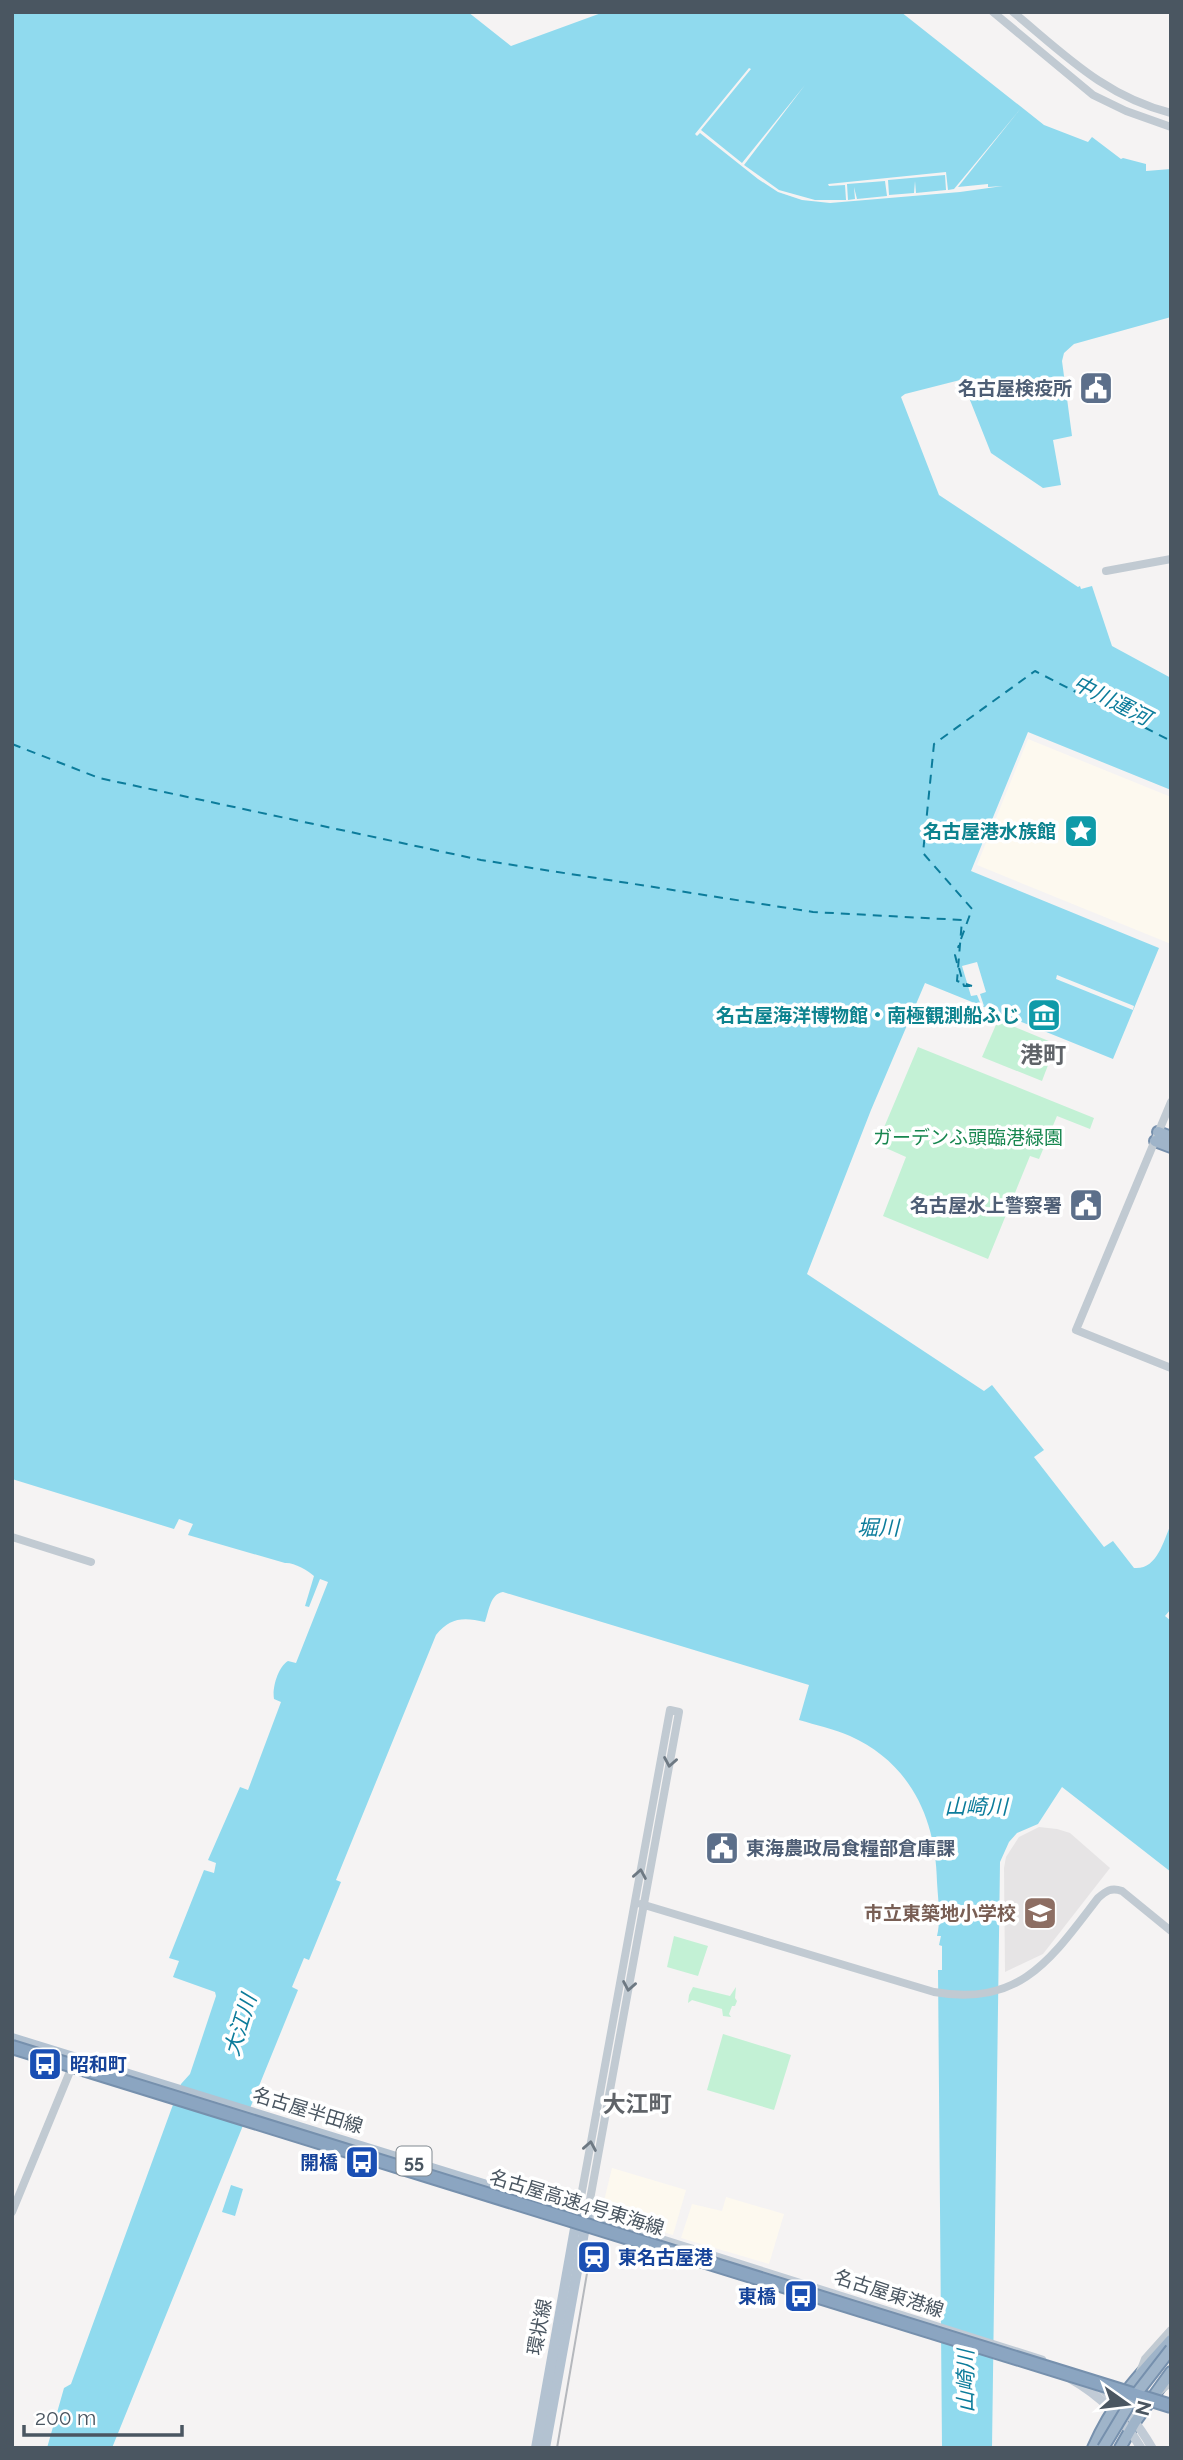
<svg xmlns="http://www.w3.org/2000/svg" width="1183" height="2460" font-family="Raleway,'Noto Sans JP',sans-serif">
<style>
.commercial{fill:#fdf9ef}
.education{fill:#e6e4e5}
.green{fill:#c3f1d5}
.water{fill:#90daee}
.pier{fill:#f5f3f3;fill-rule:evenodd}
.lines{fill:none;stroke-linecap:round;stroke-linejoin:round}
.ferry{stroke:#0c7c9b;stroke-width:2;stroke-dasharray:9 7;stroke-linecap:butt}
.trunk-casing{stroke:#7690ad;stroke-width:14}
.tertiary{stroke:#c1cad2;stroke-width:8}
.secondary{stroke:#c1cbd6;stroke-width:9}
.primary{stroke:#b3c2d1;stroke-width:10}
.trunk{stroke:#9fb4c9;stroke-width:10}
.rail{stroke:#b5b8bd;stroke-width:2}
.trunk-bridge-casing{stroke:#7690ad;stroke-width:14;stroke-linecap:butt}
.motorway-bridge-casing{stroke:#7690ad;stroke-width:16;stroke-linecap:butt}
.trunk-bridge{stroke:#9fb4c9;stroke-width:10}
.motorway-bridge{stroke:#8ba5c1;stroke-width:12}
.oneway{stroke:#6e7983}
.labels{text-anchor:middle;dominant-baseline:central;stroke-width:7;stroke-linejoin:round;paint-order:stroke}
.shield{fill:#fff;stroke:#808990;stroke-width:2}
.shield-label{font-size:18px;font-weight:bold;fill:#4a5661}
.service-label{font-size:19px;font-weight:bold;fill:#4e5e75;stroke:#fff;text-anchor:end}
.culture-label{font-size:19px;font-weight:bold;fill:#0d838f;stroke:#fff;text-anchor:end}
.park-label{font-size:19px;fill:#17864f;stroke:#fff}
.education-label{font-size:19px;font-weight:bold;fill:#785e54;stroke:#fff;text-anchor:end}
.transit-label{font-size:19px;font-weight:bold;fill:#164399;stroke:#fff;text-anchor:start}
.street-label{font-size:19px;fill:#4a5661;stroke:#fff}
.water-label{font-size:21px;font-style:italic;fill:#0c7c9b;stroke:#fff}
.quarter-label{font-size:23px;font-weight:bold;fill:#5f6368;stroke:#fff}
</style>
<rect width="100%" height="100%" fill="#f5f3f3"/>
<g class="commercial">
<polygon points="1028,739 1171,797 1171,944 977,865"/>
<polygon points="612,2168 686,2190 673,2235 606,2215 607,2210 602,2209"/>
<polygon points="726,2197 784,2214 769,2264 681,2238 692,2204 722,2211"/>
</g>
<polygon class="education" points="1039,1827 1057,1829 1070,1833 1110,1868 1043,1954 1005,1972 1004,1868 1006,1857 1019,1837"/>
<g class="green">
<polygon points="998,1020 1056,1044 1042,1081 982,1057"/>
<polygon points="918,1047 1094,1118 1090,1129 1057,1116 1039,1159 1030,1156 988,1259 883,1216 906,1157 877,1144"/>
<polygon points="674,1936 708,1946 698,1976 667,1967"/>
<polygon points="693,1987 730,1996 736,1987 735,1998 737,2001 735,2006 732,2006 729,2014 731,2017 723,2016 722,2009 692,2000 688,2003 689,1995"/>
<polygon points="723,2034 791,2055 774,2110 707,2090"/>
</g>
<g class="water">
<path d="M12,12H468L511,46L604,12H901L1044,125L1088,142L1092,137L1121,159L1123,158L1146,164V171L1171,169V317L1074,344L1064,353L1062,361L1072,436L1053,440L1061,485L1043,488L991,453L964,385V379L905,394L901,397L939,495L1078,587L1080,586L1081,589L1092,586L1112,646L1171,678V790L1028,732L971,871L1159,948L1113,1059L925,983L871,1110L807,1274L984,1391L992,1385L1044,1450L1034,1457L1104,1547L1113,1541L1134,1568C1157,1570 1163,1542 1171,1524V1609L1165,1616L1171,1621V1872L1062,1787L1038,1824L1017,1833L1009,1842L1000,1862L992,2448H942L938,1970H942V1946L939,1945L941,1936H937C941,1920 938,1899 937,1882C936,1818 910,1763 850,1736C834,1729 816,1725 799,1720L809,1685L503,1592C490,1594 489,1611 485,1622C464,1617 450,1617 436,1635L336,1880L341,1882L309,1960L304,1958L292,1987L298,1990L112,2448H47L64,2388L71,2384L171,2110L181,2084L190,2074L216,1996L215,1992L173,1977L179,1961L169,1958L204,1870L214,1873L216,1863L208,1860L240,1787L248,1790L281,1702L274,1699C272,1688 278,1667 288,1661L296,1663L328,1582L320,1579L309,1607L305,1606L314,1576C308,1570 293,1562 285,1563L188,1535L193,1524L179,1519L174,1529L12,1479Z"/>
<polygon points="231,2185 243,2189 235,2216 222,2212"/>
</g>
<g class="pier">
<path d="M749,68L751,69L701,130L742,163L805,85L744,165L779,190L815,200H846L845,185L829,186L828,184L946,172L948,190L954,189L1021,108L958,187L988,184V187L1003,186L960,192L830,203L802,200L778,192L758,179L700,133L697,136L695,134ZM945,175L946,190L916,193L915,181L914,193L889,195L888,180ZM885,181L887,196L857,199L854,187L855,199L848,200L847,184Z"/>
<polygon points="977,962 986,992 980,994 984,1006 981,1005 977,995 971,996 962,966"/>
<polygon points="1057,975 1134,1006 1133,1010 1056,979"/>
</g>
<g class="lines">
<g class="ferry">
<polyline points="12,744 99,778 481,860 813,912 962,920 957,981 972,986"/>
<polyline points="961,939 972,909 923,853 934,744 1035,671 1171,741"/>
<polyline points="957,963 955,955 959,945"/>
<polyline points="959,968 964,986 971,986"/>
</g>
<g class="trunk-casing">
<g id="trunk">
<polyline points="1158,1132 1171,1137"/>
<polyline points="1155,1141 1171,1147"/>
<path d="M1093,2448C1113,2402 1138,2376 1171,2340"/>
<polyline points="1120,2448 1135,2422 1171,2372"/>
</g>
</g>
<g class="tertiary">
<polyline points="993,12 1093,95 1126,111 1171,127"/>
<path d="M1013,12C1064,54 1104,96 1171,113"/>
<polyline points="1106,571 1171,559"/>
<polyline points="1171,1102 1076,1330 1171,1368"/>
<polyline points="12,1537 91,1562"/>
<path d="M641,1904L934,1992C1021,2007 1051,1959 1098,1898C1106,1891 1111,1887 1122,1891L1171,1931"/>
<polyline points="12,2212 71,2069"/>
<polyline points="578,2213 670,1710 679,1712 587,2216"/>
<polyline points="1140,2372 1145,2359 1171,2330"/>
<polyline points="1157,2393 1171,2382"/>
</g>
<g class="secondary">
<polyline points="587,2216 1042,2360"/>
<path d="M1071,2379C1101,2396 1123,2418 1141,2448"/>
<path d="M1099,2387C1122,2404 1138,2423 1152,2448"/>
</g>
<g class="primary">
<polyline points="12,2038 587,2216 545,2448"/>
<polyline points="536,2448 577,2217"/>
</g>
<use href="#trunk" class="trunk"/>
<polyline class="rail" points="557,2448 591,2250"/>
<g class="trunk-bridge-casing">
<polyline id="trunk-bridge" points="1103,2448 1133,2398 1171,2349"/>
</g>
<g class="motorway-bridge-casing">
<polyline id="motorway-bridge" points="12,2047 1171,2406"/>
</g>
<use href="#trunk-bridge" class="trunk-bridge"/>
<use href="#motorway-bridge" class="motorway-bridge"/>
</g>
<defs><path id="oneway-chevron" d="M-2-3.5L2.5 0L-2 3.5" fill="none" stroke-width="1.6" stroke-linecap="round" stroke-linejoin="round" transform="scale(1.75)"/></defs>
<g class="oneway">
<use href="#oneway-chevron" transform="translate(670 1762) rotate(100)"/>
<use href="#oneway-chevron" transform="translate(640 1874) rotate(-80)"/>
<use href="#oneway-chevron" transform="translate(629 1986) rotate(100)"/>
<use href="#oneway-chevron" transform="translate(590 2146) rotate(-80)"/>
</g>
<defs>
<g id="civic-square" transform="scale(1.75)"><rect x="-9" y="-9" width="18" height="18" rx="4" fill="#5c6f8a" stroke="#fff"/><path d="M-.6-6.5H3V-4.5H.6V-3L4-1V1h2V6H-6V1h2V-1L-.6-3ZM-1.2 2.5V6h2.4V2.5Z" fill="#fff"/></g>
<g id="sight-square" transform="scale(1.75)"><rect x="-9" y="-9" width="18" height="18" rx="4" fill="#0f9aa8" stroke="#fff"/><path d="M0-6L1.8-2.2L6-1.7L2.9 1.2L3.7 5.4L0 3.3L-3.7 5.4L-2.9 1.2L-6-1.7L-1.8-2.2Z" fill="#fff"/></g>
<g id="museum-square" transform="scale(1.75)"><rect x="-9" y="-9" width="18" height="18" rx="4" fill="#0f9aa8" stroke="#fff"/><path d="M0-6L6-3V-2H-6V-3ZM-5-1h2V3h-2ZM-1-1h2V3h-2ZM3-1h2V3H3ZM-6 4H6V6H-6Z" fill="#fff"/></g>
<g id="school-square" transform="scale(1.75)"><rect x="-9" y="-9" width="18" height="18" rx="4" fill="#8d6e63" stroke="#fff"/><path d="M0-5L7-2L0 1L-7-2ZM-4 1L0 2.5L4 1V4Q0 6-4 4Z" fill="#fff"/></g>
<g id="bus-square" transform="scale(1.75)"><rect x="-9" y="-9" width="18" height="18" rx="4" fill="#1a4fb4" stroke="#fff"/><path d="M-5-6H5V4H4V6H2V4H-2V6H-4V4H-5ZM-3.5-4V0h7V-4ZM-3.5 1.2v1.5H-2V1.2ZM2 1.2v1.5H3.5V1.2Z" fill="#fff"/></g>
<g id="station-square" transform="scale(1.75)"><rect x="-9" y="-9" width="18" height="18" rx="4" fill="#1a4fb4" stroke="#fff"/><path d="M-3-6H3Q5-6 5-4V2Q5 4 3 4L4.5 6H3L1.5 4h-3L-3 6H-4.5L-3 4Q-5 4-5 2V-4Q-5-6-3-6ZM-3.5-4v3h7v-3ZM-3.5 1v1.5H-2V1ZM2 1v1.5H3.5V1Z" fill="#fff"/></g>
</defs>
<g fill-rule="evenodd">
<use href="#civic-square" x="1096" y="388"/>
<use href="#sight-square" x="1081" y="831"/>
<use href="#museum-square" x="1044" y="1015"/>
<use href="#civic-square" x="1086" y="1205"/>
<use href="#civic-square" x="722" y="1848"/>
<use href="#school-square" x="1040" y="1913"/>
<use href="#bus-square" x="45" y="2064"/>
<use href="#bus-square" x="362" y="2162"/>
<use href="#station-square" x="594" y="2257"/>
<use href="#bus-square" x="801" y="2296"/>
</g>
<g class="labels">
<rect class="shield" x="396.5" y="2146.5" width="35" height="29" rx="5"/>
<g class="shield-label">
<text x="414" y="2161">55</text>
</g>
<g class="service-label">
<text x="1072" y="388">名古屋検疫所</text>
<text x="1062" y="1205">名古屋水上警察署</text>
<text x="746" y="1848" text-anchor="start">東海農政局食糧部倉庫課</text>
</g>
<g class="culture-label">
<text x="1056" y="831">名古屋港水族館</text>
<text x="1020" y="1015">名古屋海洋博物館・南極観測船ふじ</text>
</g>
<g class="park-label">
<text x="968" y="1137">ガーデンふ頭臨港緑園</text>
</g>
<g class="education-label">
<text x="1016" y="1913">市立東築地小学校</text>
</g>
<g class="transit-label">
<text x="70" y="2064">昭和町</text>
<text x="338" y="2162" text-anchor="end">開橋</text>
<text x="618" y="2257">東名古屋港</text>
<text x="776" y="2296" text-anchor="end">東橋</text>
</g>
<g class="street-label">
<text transform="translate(308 2110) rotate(17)">名古屋半田線</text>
<text transform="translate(577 2202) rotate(17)">名古屋高速4号東海線</text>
<text transform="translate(889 2293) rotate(18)">名古屋東港線</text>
<text transform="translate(539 2327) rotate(-79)">環状線</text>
</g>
<g class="water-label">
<text transform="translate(1112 700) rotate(27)">中川運河</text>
<text x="878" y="1527">堀川</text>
<text x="976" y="1806">山崎川</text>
<text transform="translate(240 2025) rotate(-73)">大江川</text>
<text transform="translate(965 2381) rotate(-90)">山崎川</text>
</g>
<g class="quarter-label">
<text x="1043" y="1054">港町</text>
<text x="637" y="2103">大江町</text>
</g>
</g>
<rect width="1183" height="2460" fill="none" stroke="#4a5661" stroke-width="28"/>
<g transform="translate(1127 2404) rotate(104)" stroke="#ffffff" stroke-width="5" paint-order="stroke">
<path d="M0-5L12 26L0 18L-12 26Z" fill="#4a5661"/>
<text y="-10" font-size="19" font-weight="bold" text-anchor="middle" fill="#4a5661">N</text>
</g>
<path d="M24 2425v10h158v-10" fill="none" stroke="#4a5661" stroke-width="3.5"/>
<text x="35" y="2425" font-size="21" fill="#4a5661" stroke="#ffffff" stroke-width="5" paint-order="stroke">200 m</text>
</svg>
